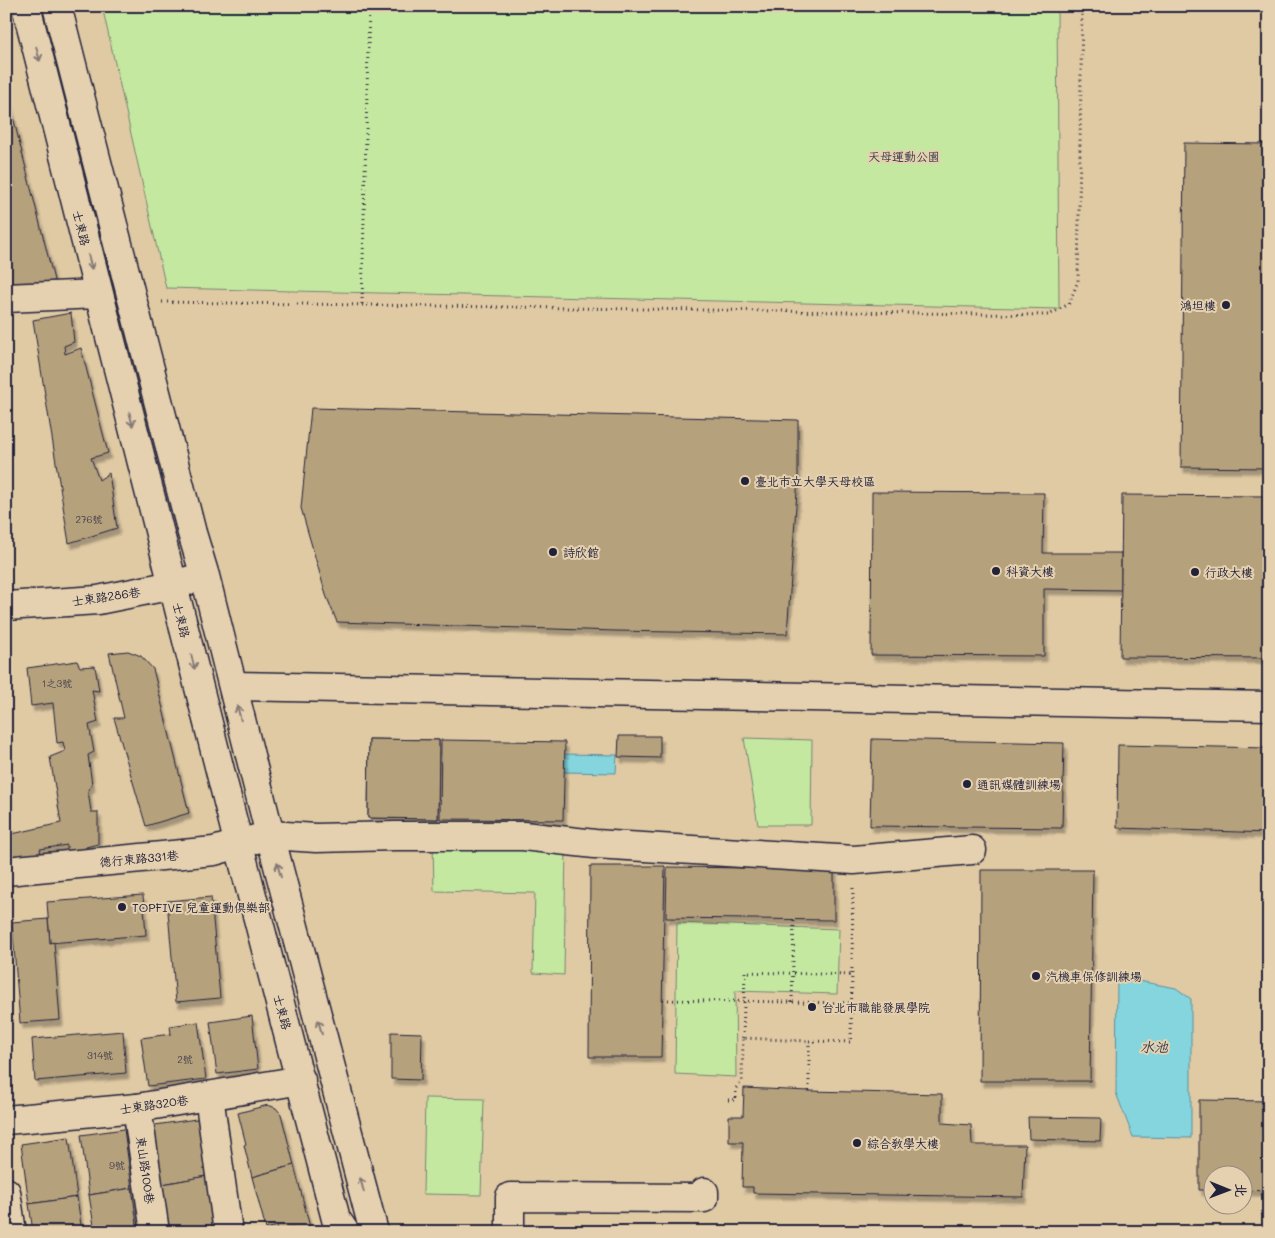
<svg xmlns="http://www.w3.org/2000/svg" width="1275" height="1238" font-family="Mali,'LXGW WenKai TC',sans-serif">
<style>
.green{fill:#c5e8a1;stroke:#74856e}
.water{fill:#84d5dd;stroke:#5d8d9c}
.building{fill:#b6a17d;stroke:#22223b;filter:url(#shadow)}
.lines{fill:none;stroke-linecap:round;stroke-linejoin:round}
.minor-casing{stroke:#22223b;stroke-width:31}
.path{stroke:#22223b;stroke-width:3;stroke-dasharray:1 4;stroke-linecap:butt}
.minor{stroke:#e5d0af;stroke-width:28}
.oneway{stroke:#847975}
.poi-dot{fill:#22223b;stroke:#e5d0af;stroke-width:2}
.labels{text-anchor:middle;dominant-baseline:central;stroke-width:4;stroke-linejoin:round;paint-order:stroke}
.number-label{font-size:10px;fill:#47424c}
.park-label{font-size:12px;fill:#3a404a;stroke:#e5d0af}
.street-label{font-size:12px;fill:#22223b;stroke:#e5d0af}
.poi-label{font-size:12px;fill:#22223b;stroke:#e5d0af;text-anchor:start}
.water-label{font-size:14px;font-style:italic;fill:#313d53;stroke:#e5d0af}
</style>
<defs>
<filter id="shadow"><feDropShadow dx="3" dy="5.5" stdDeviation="1" flood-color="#0004"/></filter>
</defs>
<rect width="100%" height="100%" fill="#e0caa4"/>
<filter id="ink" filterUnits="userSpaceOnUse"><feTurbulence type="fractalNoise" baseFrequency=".02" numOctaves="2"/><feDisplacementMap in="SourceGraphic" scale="10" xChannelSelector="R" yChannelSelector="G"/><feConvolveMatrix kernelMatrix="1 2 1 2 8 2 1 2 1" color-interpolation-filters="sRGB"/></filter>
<g filter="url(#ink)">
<g class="green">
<polygon points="102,6 1057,6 1059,309 166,288"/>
<polygon points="744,738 812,740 811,825 758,825"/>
<polygon points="433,841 566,843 564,975 533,973 535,893 434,891"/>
<polygon points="677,923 839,929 837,994 735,991 736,1077 675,1074"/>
<polygon points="425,1098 484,1099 481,1195 423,1194"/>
</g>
<g class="water">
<polygon points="564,754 617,755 616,773 563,772"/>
<polygon points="1117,977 1176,988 1191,999 1191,1138 1133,1137 1116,1093"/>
</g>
<g class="building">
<polygon points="6,89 55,284 6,284"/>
<polygon points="1184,143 1269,144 1269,468 1181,467"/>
<polygon points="71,313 74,342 64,346 65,354 81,348 108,453 91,458 99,480 109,473 117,528 69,543 33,320"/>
<polygon points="311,408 798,420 798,477 787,634 615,631 337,622 326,595 301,508"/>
<polygon points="872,492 1044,493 1043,553 1121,553 1121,590 1044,589 1044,656 871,655"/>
<polygon points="1122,495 1269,496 1269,658 1120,657"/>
<polygon points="128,651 141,656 153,669 189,813 146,826 114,718 124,718 109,653"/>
<polygon points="77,661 80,667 95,666 99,691 92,690 98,722 89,725 94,752 88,755 92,785 88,790 91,812 98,812 98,844 86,847 87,854 67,852 67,845 40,849 42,858 6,865 6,824 10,824 12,834 61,823 50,757 65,751 63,742 57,743 53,703 31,706 27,668"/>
<polygon points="619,736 660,736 660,758 618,757"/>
<polygon points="369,739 439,740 438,819 368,818"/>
<polygon points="369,739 439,740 438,819 368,818"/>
<polygon points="872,739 1064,743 1062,828 870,826"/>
<polygon points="441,740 565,742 563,820 440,819"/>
<polygon points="1118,745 1269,748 1269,833 1117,828"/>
<polygon points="6,776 10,811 6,811"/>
<polygon points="590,866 665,866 661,1057 589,1057"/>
<polygon points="667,867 834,869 834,920 666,918"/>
<polygon points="981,870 1093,870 1090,1081 980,1081"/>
<polygon points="143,895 146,935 50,943 47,902"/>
<polygon points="211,897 220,998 176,1002 167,901"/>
<polygon points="48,919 50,943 54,942 60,1020 20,1023 12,922"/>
<polygon points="252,1016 258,1069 217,1074 210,1022"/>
<polygon points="198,1022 206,1079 148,1086 141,1038 171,1034 170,1026"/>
<polygon points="123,1031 126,1073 35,1081 32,1039"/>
<polygon points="391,1032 422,1033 421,1080 391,1079"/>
<polygon points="744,1088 809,1091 942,1094 942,1123 971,1125 972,1145 1025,1145 1023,1197 753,1193 753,1187 742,1187 743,1142 729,1142 729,1116 743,1116"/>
<polygon points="1199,1100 1269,1101 1269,1191 1242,1190 1242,1176 1212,1176 1212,1190 1199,1190"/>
<polygon points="268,1105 276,1108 281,1114 294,1165 252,1177 244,1145 246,1144 238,1113"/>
<polygon points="1028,1117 1101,1118 1100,1141 1029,1139"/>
<polygon points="203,1118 212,1175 157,1185 148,1126"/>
<polygon points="124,1129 132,1188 89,1195 81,1135"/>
<polygon points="69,1137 77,1197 29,1204 21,1144"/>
<polygon points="294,1165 310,1227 294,1232 293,1228 279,1232 277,1226 266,1229 252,1177"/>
<polygon points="212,1175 221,1232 164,1232 157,1185"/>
<polygon points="132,1188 138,1232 95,1232 89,1195"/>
<polygon points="77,1197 82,1232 33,1232 29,1204"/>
</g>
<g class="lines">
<g class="minor-casing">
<g id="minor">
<polyline points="26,6 242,857 336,1219 345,1232"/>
<polyline points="57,6 192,533 205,576 270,835 374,1232"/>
<polyline points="6,298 98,294"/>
<polyline points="6,606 98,600 173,585 191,580"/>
<polyline points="233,686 1269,706"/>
<polyline points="6,871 214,851 270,835 316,838 395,836 523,836 595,844 854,860 972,850"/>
<polyline points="209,1096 228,1232"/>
<polyline points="137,1108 155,1232"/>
<polyline points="6,1120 137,1108 301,1080"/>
<polyline points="6,1192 12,1232"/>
<polyline points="510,1232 510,1197 704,1198 704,1192"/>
</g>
</g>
<g class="path">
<polyline points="162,302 1049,315 1069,304 1078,281 1082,6"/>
<polyline points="362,304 369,6"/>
<polyline points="663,1000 852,1003"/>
<polyline points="792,1002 794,919"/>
<polyline points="743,1038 745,972 852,975"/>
<polyline points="809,1091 809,1041 851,1042 853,886"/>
<polyline points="728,1100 736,1100 736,1088 742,1082 743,1038 809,1041"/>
</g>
<use href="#minor" class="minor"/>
</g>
<defs><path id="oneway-shaft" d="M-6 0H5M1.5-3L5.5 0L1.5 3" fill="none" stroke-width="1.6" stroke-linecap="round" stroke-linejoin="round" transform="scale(1.25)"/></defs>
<g class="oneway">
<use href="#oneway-shaft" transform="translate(38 54) rotate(76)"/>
<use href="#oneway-shaft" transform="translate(90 262) rotate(76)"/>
<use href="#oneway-shaft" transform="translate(131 419) rotate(76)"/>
<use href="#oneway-shaft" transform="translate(193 662) rotate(76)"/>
<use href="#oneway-shaft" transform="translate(239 713) rotate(-104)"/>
<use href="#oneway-shaft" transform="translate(279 870) rotate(-105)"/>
<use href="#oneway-shaft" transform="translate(320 1027) rotate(-105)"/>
<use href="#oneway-shaft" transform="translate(362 1185) rotate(-105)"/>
</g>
</g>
<g class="poi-dot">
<circle cx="1226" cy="305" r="5"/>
<circle cx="745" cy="481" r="5"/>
<circle cx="553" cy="552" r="5"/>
<circle cx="996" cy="571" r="5"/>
<circle cx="1195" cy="572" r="5"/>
<circle cx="967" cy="784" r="5"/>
<circle cx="122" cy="907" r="5"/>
<circle cx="1036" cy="976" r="5"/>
<circle cx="812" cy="1007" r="5"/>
<circle cx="857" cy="1143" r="5"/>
</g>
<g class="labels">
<g class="number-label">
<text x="89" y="519">276號</text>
<text x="57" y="683">1之3號</text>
<text x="100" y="1055">314號</text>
<text x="185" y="1059">2號</text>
<text x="117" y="1165">9號</text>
</g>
<g class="park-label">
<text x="904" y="156">天母運動公園</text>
</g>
<g class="street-label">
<text transform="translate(82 228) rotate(76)">士東路</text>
<text transform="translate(106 596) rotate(-8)">士東路286巷</text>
<text transform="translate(182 620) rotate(76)">士東路</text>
<text transform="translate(139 858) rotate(-5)">德行東路331巷</text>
<text transform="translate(283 1012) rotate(75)">士東路</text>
<text transform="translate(154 1104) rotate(-8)">士東路320巷</text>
<text transform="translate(146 1170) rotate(82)">東山路100巷</text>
</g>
<g class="poi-label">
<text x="1216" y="305" text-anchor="end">鴻坦樓</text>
<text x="755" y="481">臺北市立大學天母校區</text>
<text x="563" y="552">詩欣館</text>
<text x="1006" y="571">科資大樓</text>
<text x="1205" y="572">行政大樓</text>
<text x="977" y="784">通訊媒體訓練場</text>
<text x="132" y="907">TOPFIVE 兒童運動俱樂部</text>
<text x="1046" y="976">汽機車保修訓練場</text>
<text x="822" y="1007">台北市職能發展學院</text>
<text x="867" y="1143">綜合教學大樓</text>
</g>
<g class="water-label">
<text x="1154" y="1046">水池</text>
</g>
</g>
<rect width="1275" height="1238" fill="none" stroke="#e5d0af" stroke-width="25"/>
<rect x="12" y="12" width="1250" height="1213" fill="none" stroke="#22223b" stroke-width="2" filter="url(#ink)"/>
<g transform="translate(1228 1190) rotate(91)"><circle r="24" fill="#e5d0af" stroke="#978a81"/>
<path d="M0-4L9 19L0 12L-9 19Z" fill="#22223b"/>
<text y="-8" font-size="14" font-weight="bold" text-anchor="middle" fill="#22223b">北</text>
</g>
</svg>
